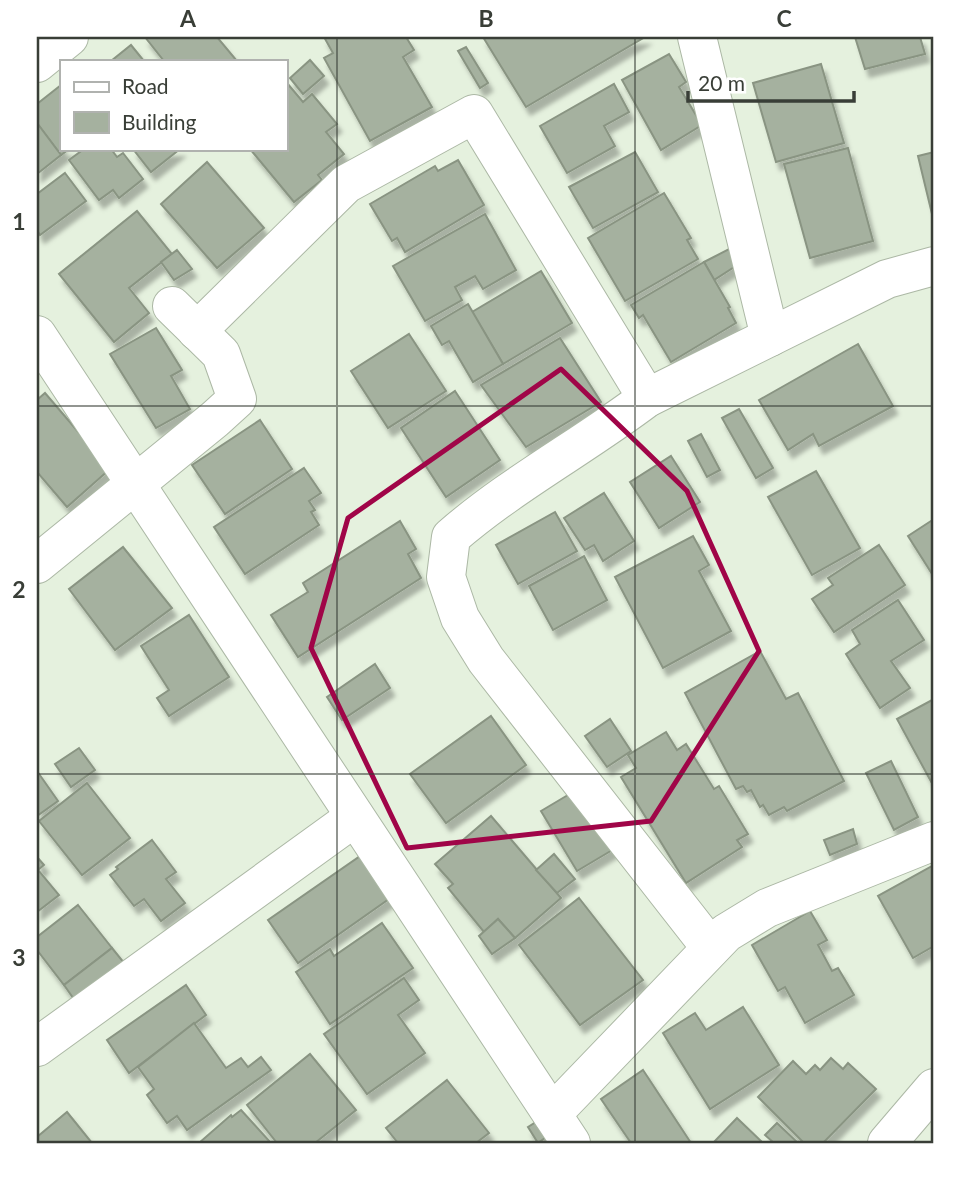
<svg xmlns="http://www.w3.org/2000/svg" width="971" height="1180" font-family="Lato,sans-serif">
<style>
.building{fill:#a5b19f;stroke:#899482;stroke-width:2;filter:url(#shadow)}
.lines{fill:none;stroke-linecap:round;stroke-linejoin:round}
.street-casing{stroke:#acb8a5;stroke-width:40}
.street{stroke:#fff;stroke-width:38}
.marked{fill:none;stroke:#a00548;stroke-width:5;stroke-linejoin:round}
.grid{fill:none;stroke:#393e37;stroke-width:2;stroke-opacity:0.55}
.neatline{fill:none;stroke:#393e37;stroke-width:2.5}
.grid-label{font-size:23px;text-anchor:middle;font-weight:bold;fill:#393e37}
</style>
<defs>
<filter id="shadow"><feDropShadow dx="4.5" dy="8" stdDeviation="2" flood-color="#0004"/></filter>
</defs>
<rect width="100%" height="100%" fill="#e5f1de"/>
<g class="building">
<polygon points="145,37 217,37 237,61 164,61"/>
<polygon points="324,37 406,37 414,50 403,57 432,107 370,141 324,58 333,53"/>
<polygon points="483,37 645,37 526,107"/>
<polygon points="855,37 920,37 925,54 865,69"/>
<polygon points="131,45 144,61 111,61"/>
<polygon points="466,47 488,83 480,88 458,51"/>
<polygon points="669,54 686,82 679,87 702,125 661,150 622,80"/>
<polygon points="310,60 324,76 303,94 290,78"/>
<polygon points="821,64 844,143 776,162 753,83"/>
<polygon points="287,83 303,102 312,94 337,124 326,132 344,154 318,175 322,180 294,202 250,149 285,149 285,85"/>
<polygon points="614,84 629,112 604,126 615,146 567,173 540,126"/>
<polygon points="61,85 61,149 69,149 61,155 37,123 37,104"/>
<polygon points="37,123 61,155 37,174"/>
<polygon points="848,148 873,241 810,258 784,164"/>
<polygon points="84,149 111,149 117,157 123,153 143,179 119,198 113,190 99,200 69,160"/>
<polygon points="133,149 180,149 151,172"/>
<polygon points="635,152 658,192 593,228 569,187"/>
<polygon points="934,152 934,214 932,214 918,156"/>
<polygon points="458,160 484,205 405,252 397,238 392,241 370,204 435,166 438,171"/>
<polygon points="207,162 264,228 217,268 161,204"/>
<polygon points="65,173 86,201 40,235 37,230 37,194"/>
<polygon points="664,193 691,238 687,240 698,259 625,301 588,238"/>
<polygon points="137,211 172,254 129,288 149,313 114,342 59,274"/>
<polygon points="485,214 516,270 483,289 475,276 455,287 462,300 425,321 393,266"/>
<polygon points="733,247 742,262 714,280 704,262"/>
<polygon points="177,250 192,269 174,280 161,262"/>
<polygon points="704,262 730,307 728,308 736,323 671,362 643,315 639,318 631,305"/>
<polygon points="541,271 572,323 503,364 472,312"/>
<polygon points="468,304 503,364 473,382 449,341 442,345 431,326"/>
<polygon points="156,328 182,370 171,376 190,409 156,428 110,354"/>
<polygon points="409,334 446,391 388,428 351,371"/>
<polygon points="560,338 601,402 526,447 481,385"/>
<polygon points="858,344 893,406 819,446 813,434 788,450 759,400"/>
<polygon points="455,391 500,460 446,497 401,428"/>
<polygon points="45,393 110,469 67,507 37,472 37,400"/>
<polygon points="739,409 773,468 756,478 722,418"/>
<polygon points="260,420 292,469 225,514 192,465"/>
<polygon points="701,434 720,470 707,477 688,441"/>
<polygon points="671,456 700,502 659,528 630,482"/>
<polygon points="304,468 321,493 309,501 315,510 311,512 319,525 245,574 214,527"/>
<polygon points="816,471 860,548 812,575 768,497"/>
<polygon points="604,493 634,541 603,561 594,545 585,550 564,518"/>
<polygon points="555,512 577,551 518,584 496,545"/>
<polygon points="934,519 934,577 908,536"/>
<polygon points="400,521 416,549 408,554 421,578 298,657 271,615 308,592 303,583"/>
<polygon points="693,536 709,565 699,571 731,631 663,668 615,577"/>
<polygon points="879,545 905,585 834,632 812,599 833,585 828,578"/>
<polygon points="123,547 172,608 115,650 69,589"/>
<polygon points="584,556 607,600 553,630 529,586"/>
<polygon points="898,600 924,640 891,661 910,688 880,708 846,654 860,644 852,630"/>
<polygon points="189,615 229,677 169,716 157,698 169,690 141,646"/>
<polygon points="760,651 786,699 798,693 844,781 787,811 784,807 769,815 763,805 760,807 751,790 747,792 743,786 736,789 685,693"/>
<polygon points="375,664 390,688 342,720 327,697"/>
<polygon points="934,699 934,787 897,719"/>
<polygon points="491,716 526,765 446,823 410,774"/>
<polygon points="610,719 631,751 607,767 585,736"/>
<polygon points="666,732 677,750 686,744 714,789 719,786 748,834 737,840 742,847 686,883 621,777 636,768 628,755"/>
<polygon points="79,748 95,770 71,787 55,764"/>
<polygon points="891,761 918,817 894,830 866,773"/>
<polygon points="37,771 58,801 37,816"/>
<polygon points="87,783 130,838 82,875 39,821"/>
<polygon points="578,789 614,849 577,871 541,811"/>
<polygon points="491,816 561,898 515,938 498,919 484,932 448,888 453,884 435,864"/>
<polygon points="853,829 857,844 830,855 824,840"/>
<polygon points="152,840 176,872 166,879 185,903 161,921 144,899 134,906 110,875 118,869 116,867"/>
<polygon points="366,852 396,894 298,963 268,920"/>
<polygon points="554,854 575,879 557,893 536,870"/>
<polygon points="37,857 44,865 38,870 59,895 37,912"/>
<polygon points="934,865 934,946 913,958 878,896"/>
<polygon points="579,898 643,980 580,1025 519,945"/>
<polygon points="78,905 112,948 64,985 37,950 37,937"/>
<polygon points="810,911 827,940 818,945 832,971 838,968 854,995 805,1023 785,987 778,991 752,945"/>
<polygon points="498,919 515,938 492,954 479,936"/>
<polygon points="382,923 413,968 330,1024 296,972 330,949 334,956"/>
<polygon points="112,948 125,964 76,1002 64,985"/>
<polygon points="404,978 419,1000 398,1015 425,1053 367,1094 324,1034"/>
<polygon points="186,985 206,1015 129,1073 107,1040"/>
<polygon points="743,1007 779,1065 710,1109 663,1033 695,1013 706,1030"/>
<polygon points="194,1023 226,1068 241,1058 248,1067 261,1057 271,1070 187,1130 177,1116 167,1123 147,1095 154,1089 138,1067"/>
<polygon points="310,1054 356,1110 315,1143 277,1143 247,1105"/>
<polygon points="831,1058 843,1069 848,1063 876,1089 823,1143 804,1143 758,1097 793,1061 806,1074 815,1065 820,1070"/>
<polygon points="643,1070 691,1143 631,1143 601,1099"/>
<polygon points="447,1080 489,1133 476,1143 398,1143 386,1128"/>
<polygon points="241,1110 271,1143 199,1143 231,1115 232,1117"/>
<polygon points="67,1112 92,1143 37,1143 37,1137"/>
<polygon points="544,1117 553,1132 538,1143 528,1127"/>
<polygon points="737,1118 763,1143 713,1143"/>
<polygon points="777,1123 798,1143 774,1143 765,1135"/>
</g>
<g class="lines">
<g class="street-casing">
<g id="street">
<polyline points="697,37 770,337"/>
<polyline points="37,63 69,37"/>
<polyline points="197,331 346,184 474,114 647,398"/>
<polyline points="37,335 571,1143"/>
<polyline points="37,564 215,419 237,399 221,354 172,306"/>
<path d="M711,948L486,660L460,618L446,577L451,537C512,484 584,446 647,398L887,279L934,266"/>
<polyline points="37,1047 355,817"/>
<polyline points="552,1114 726,933 767,908 934,841"/>
<polyline points="887,1143 934,1088"/>
</g>
</g>
<use href="#street" class="street"/>
</g>
<path class="marked" d="M561,369L687,491L759,651L651,821L407,848L311,648L348,518Z"/>
<path class="grid" d="M337,37V1143M635,37V1143M37,406H934M37,774H934"/>
<rect width="971" height="1180" fill="none" stroke="#ffffff" stroke-width="77"/>
<rect x="60" y="60" width="228" height="91" fill="#ffffff" stroke="#b0b2af" stroke-width="2"/>
<rect x="74" y="82" width="35" height="10" fill="#ffffff" stroke="#b0b2af" stroke-width="2"/>
<text x="122" y="94" font-size="21" fill="#393e37">Road</text>
<rect x="74" y="112" width="35" height="21" fill="#a5b19f" stroke="#b0b2af" stroke-width="2"/>
<text x="122" y="130" font-size="21" fill="#393e37">Building</text>
<path d="M688 91v10h166v-10" fill="none" stroke="#393e37" stroke-width="3.5"/>
<text x="698" y="91" font-size="21" fill="#393e37" stroke="#ffffff" stroke-width="5" paint-order="stroke">20 m</text>
<rect x="38" y="38" width="894" height="1104" class="neatline"/>
<g class="grid-label">
<text x="188" y="27">A</text>
<text x="486" y="27">B</text>
<text x="784" y="27">C</text>
<text x="19" y="230">1</text>
<text x="19" y="598">2</text>
<text x="19" y="966">3</text>
</g>
</svg>
